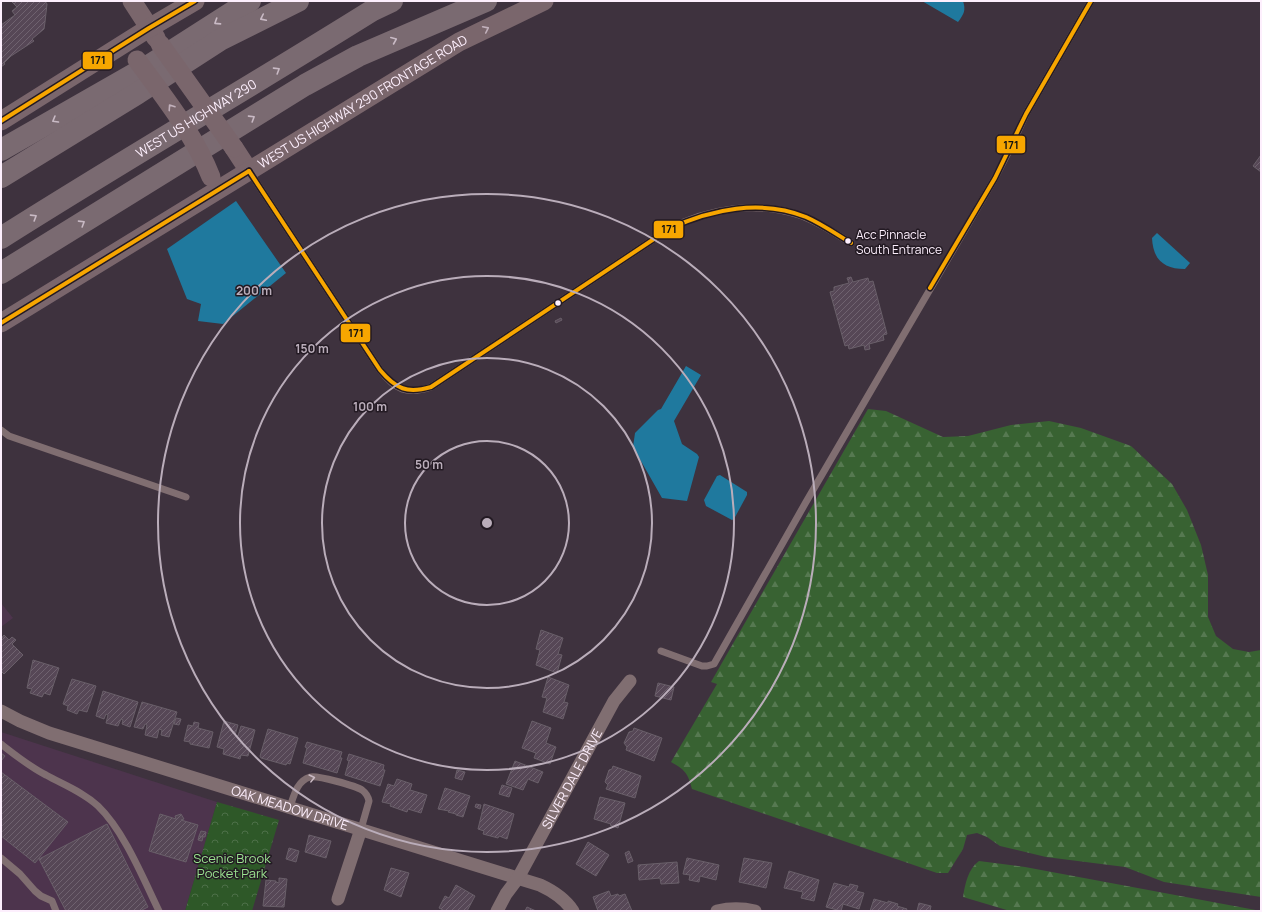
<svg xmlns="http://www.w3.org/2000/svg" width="1262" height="912" font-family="Manrope,sans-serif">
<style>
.built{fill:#4d344d}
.forest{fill:url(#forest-firs)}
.park{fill:url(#park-crowns)}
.water{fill:#1f799e}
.building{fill:url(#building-hatch);stroke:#695f69}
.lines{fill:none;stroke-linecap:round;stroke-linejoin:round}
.lane{stroke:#806e71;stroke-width:7}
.street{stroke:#806e71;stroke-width:13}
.secondary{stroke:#7a666c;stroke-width:19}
.highway{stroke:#7a6a71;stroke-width:22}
.secondary-bridge{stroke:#7a666c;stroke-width:19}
.bus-1-casing{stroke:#231a23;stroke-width:7}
.bus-1{stroke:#f7a600;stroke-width:4}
.oneway{stroke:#c9bac5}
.oneway2{stroke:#c2b1bc}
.oneway3{stroke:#cbbbc5}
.ring{fill:none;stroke:#baadba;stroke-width:2}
.bus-dot{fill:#fdeffd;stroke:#231a23;stroke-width:1.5}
.labels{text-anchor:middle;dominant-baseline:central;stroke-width:3;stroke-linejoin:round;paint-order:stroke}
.bus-label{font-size:12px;fill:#fdeffd;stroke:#231a23;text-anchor:start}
.street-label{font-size:13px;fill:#fdeffd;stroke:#231a23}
.park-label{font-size:13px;fill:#9be490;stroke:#231a23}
.centre{fill:#baadba;stroke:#231a23;stroke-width:2}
.ring-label{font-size:12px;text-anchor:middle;font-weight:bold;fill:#baadba;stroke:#231a23;stroke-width:3;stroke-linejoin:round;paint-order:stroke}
.line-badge{stroke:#231a23;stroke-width:1.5}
.pale-badge-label{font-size:11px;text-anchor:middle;font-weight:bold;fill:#111}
</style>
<defs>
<pattern id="forest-firs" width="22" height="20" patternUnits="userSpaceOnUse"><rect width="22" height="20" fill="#386232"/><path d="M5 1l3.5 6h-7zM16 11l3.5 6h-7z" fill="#567951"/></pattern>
<pattern id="park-crowns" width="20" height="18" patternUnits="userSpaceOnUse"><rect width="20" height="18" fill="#2e5828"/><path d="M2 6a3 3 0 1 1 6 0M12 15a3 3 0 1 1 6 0" fill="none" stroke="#4d7048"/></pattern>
<pattern id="building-hatch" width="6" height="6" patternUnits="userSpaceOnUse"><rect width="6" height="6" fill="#564756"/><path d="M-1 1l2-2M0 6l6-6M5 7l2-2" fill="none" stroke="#6f626f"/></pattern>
</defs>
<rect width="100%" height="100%" fill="#3e323e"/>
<g class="built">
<polygon points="1,603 13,618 1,627"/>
<polygon points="1,732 217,802 185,911 1,911"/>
</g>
<g class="forest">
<path d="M868,409L886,411L943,437L968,436L1011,425L1049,421L1081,428L1131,446L1172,484L1187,510L1201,545L1208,575V617L1216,636L1233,649L1249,652L1261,650V897L1164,882L1125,867L1046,857L1000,846L987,837L977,833L967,835L963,849L948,873H937L692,789C688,773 685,770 671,762L717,684L711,682Z"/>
<path d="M979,861L1025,867L1261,911H1010L963,897C965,884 968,869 979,861Z"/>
</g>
<polygon class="park" points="217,802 279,820 252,911 185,911"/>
<g class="water">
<path d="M922,1H963C966,10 964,14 958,22Z"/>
<polygon points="236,201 286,273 223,324 198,321 201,304 187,299 167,249"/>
<path d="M1157,233L1190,263L1185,269C1164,269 1153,260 1152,238Z"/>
<polygon points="686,366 701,375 674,421 682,444 697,454 699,457 687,501 662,498 633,447 635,433 658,410 661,409"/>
<polygon points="720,475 747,492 747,495 734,519 732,520 706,506 704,500 717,476"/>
</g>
<g class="building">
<polygon points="11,1 45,1 47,4 45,22 44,29 32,39 34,41 11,56 4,63 5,64 1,67 1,25 15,15 12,11 17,7"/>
<polygon points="1261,155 1261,172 1253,166"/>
<polygon points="851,277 853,282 868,278 869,282 873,281 887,334 883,335 884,340 869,344 870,349 865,350 864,345 849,349 848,345 845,346 830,292 834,291 834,287 849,283 847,278"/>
<polygon points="561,318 562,320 556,323 555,321"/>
<polygon points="541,630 563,638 558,654 562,655 557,673 536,665 540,650 536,649"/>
<polygon points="4,635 9,640 12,637 16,640 12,644 23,655 4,674 1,671 1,639"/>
<polygon points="33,660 59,668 50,695 44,693 42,697 30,693 32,689 27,688"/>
<polygon points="548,677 569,685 564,702 568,703 563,719 543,712 547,698 542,697"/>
<polygon points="72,679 96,686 87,712 79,710 77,714 67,710 68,706 63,704"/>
<polygon points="658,683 674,687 671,700 655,696"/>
<polygon points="103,691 138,702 130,727 122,724 123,720 121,719 118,726 106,723 108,715 106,714 104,719 96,716"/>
<polygon points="142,702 177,712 169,737 161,735 162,730 159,729 157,738 145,735 147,725 145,724 143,729 134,727"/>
<polygon points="176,718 181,719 179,725 174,724"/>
<polygon points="224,721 238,725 235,735 238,736 241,726 255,730 248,756 241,755 240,759 237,758 223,754 224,749 217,747"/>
<polygon points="532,721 551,728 546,743 556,747 550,764 534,758 536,753 522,748"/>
<polygon points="194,722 199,723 198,728 213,732 209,748 190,744 190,742 184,741 188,725 193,726"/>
<polygon points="634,728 662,738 654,761 626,750 627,747 624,743 629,732 633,731"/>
<polygon points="268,729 298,738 290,764 287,763 286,765 261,758 260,756"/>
<polygon points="307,742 342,752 340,758 342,758 337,773 303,763 307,748 305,747"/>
<polygon points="1,753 5,756 1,761"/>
<polygon points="349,754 384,765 383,770 385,770 380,786 345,775 349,761 347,760"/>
<polygon points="515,761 543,772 538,783 528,779 523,790 506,784"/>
<polygon points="613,766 641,776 635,798 606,789 608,785 605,782 609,770 612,769"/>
<polygon points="457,770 465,772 462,780 455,778"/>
<polygon points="1,772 68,822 35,863 1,836"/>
<polygon points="397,779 412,784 410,790 427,795 421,813 408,809 407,812 390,806 391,804 382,802 388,784 394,786"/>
<polygon points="502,785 512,788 509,797 499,794"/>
<polygon points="445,788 470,796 463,817 456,815 456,814 448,812 449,811 438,809"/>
<polygon points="600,797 625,803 618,828 610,825 611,824 594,819"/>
<polygon points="476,804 481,805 480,809 475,807"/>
<polygon points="484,804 514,814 507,839 499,836 498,838 483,834 484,831 478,829"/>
<polygon points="160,814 176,819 175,816 181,814 184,819 181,820 198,825 186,862 149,851"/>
<polygon points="107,824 148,907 140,911 66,911 39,859"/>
<polygon points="201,831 206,832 205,837 199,836"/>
<polygon points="309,835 331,841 326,858 305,852"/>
<polygon points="199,836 203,837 202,841 198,840"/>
<polygon points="588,842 609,855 596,876 576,864"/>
<polygon points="289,848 299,851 296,862 286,859"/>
<polygon points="629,851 633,861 628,863 625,853"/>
<polygon points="687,858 719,865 716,880 700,876 699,882 689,880 690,875 683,874"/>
<polygon points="744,858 772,863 766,888 739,882"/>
<polygon points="677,862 679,883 661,884 660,878 639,880 638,865"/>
<polygon points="391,868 409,873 401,897 384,890"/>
<polygon points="789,871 819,880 814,901 801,898 803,892 784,888"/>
<polygon points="279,878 287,879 284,907 263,906 266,880 276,881 276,882 279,883"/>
<polygon points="834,883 849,887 850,884 858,886 856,891 864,893 859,909 843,904 841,911 826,907"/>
<polygon points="456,885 475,896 467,911 442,911 443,910 439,908 445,896 449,898"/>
<polygon points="609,891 611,896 618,894 619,896 625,894 632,911 598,911 593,897"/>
<polygon points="874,899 888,903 888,901 898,904 897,906 907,909 906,911 870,911"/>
<polygon points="919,903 931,906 930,911 917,911"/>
<polygon points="527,907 536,911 525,911"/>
</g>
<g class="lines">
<g class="lane">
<path d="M249,171L380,370C395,390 407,395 431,387L669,229C709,208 756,201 799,215C817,221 834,233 851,243"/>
<polyline points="1,430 9,436 186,497"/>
<polyline points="661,651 702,666 707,666 714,664 806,502 995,178 1009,151 1026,114 1091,1"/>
<path d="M1,744C15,755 30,767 46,775C64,785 83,792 98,806C124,831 143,878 159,911"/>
<path d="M290,807C294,795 297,781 310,777C317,775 356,786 362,790C366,793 368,796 369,801L361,829"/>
<polyline points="1,858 20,874 35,891 41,896 52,901 56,911"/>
</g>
<g class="street">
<path id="s1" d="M1,711L20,721L49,733L540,885C553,891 565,899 573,911"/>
<polyline points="338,899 361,829"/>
<path id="s2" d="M497,911L506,894L518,878L614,701L630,681"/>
<path d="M717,911C730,908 742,908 755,911"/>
</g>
<g class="secondary">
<polyline points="132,1 156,38"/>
<polyline points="1,121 149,28 195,1"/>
<polyline points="234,148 249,171"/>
<path id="s3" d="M1,323L459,42L544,1"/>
</g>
<g class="highway">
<polyline points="1,150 150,65 250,1"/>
<polyline points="1,177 138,93 220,40 298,1"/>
<path id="s4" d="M1,238C124,160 250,87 373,10L392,1"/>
<polyline points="1,273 305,85 358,56 486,1"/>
</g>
<g class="secondary-bridge">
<polyline points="160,44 234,148"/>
<path d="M137,60C164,97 194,134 211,177"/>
</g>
<g class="bus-1-casing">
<g id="bus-1">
<polyline points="1,121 149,28 195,1"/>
<path d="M249,171L380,370C396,389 407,394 431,387L669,229C711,209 761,199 806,217C822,224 836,234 851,243"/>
<polyline points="930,288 995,178 1026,114 1091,1"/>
<polyline points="1,323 249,171"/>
</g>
</g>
<use href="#bus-1" class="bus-1"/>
</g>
<defs><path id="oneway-chevron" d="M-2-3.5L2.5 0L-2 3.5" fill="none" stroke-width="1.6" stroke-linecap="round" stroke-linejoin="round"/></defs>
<g class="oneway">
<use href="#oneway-chevron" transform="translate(263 18) rotate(154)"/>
<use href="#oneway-chevron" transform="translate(217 22) rotate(147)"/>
<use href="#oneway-chevron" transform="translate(394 40) rotate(-23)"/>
<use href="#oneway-chevron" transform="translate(277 70) rotate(-32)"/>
<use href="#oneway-chevron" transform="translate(252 118) rotate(-32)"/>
<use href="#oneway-chevron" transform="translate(55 120) rotate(150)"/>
<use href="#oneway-chevron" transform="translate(34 217) rotate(-32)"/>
<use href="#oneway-chevron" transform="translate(82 223) rotate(-32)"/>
</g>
<g class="oneway2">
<use href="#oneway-chevron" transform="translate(486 29) rotate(-26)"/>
<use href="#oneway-chevron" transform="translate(171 107) rotate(-124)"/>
</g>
<use class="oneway3" href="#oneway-chevron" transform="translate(312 778) rotate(-14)"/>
<g class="ring">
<circle cx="487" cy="523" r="82"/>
<circle cx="487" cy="523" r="165"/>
<circle cx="487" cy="523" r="247"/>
<circle cx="487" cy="523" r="329"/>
</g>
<g class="bus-dot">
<circle cx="848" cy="241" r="3.5"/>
<circle cx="558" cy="303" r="3.5"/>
</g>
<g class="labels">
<g class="bus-label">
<text x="856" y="234">Acc Pinnacle<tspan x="856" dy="15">South Entrance</tspan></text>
</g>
<g class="street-label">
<text stroke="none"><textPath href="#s3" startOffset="424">WEST US HIGHWAY 290 FRONTAGE ROAD</textPath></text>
<text stroke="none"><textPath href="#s4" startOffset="229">WEST US HIGHWAY 290</textPath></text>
<text stroke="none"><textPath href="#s2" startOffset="152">SILVER DALE DRIVE</textPath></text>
<text stroke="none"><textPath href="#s1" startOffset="305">OAK MEADOW DRIVE</textPath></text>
</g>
<g class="park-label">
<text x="232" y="858">Scenic Brook<tspan x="232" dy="15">Pocket Park</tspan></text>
</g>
</g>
<circle cx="487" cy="523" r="6" class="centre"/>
<g class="ring-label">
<text x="254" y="295">200 m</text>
<text x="312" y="353">150 m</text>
<text x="370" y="411">100 m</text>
<text x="429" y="469">50 m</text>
</g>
<g class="line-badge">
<rect x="82" y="51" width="31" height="19" rx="4" fill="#f7a600"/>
<rect x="996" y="135" width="30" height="19" rx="4" fill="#f7a600"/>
<rect x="653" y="220" width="31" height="19" rx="4" fill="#f7a600"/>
<rect x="340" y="323" width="31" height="20" rx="4" fill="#f7a600"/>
</g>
<g class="pale-badge-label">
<text x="98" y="64">171</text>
<text x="1011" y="149">171</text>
<text x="669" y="233">171</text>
<text x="356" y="337">171</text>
</g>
<rect width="1262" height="912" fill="none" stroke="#fdeffd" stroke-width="4"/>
</svg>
